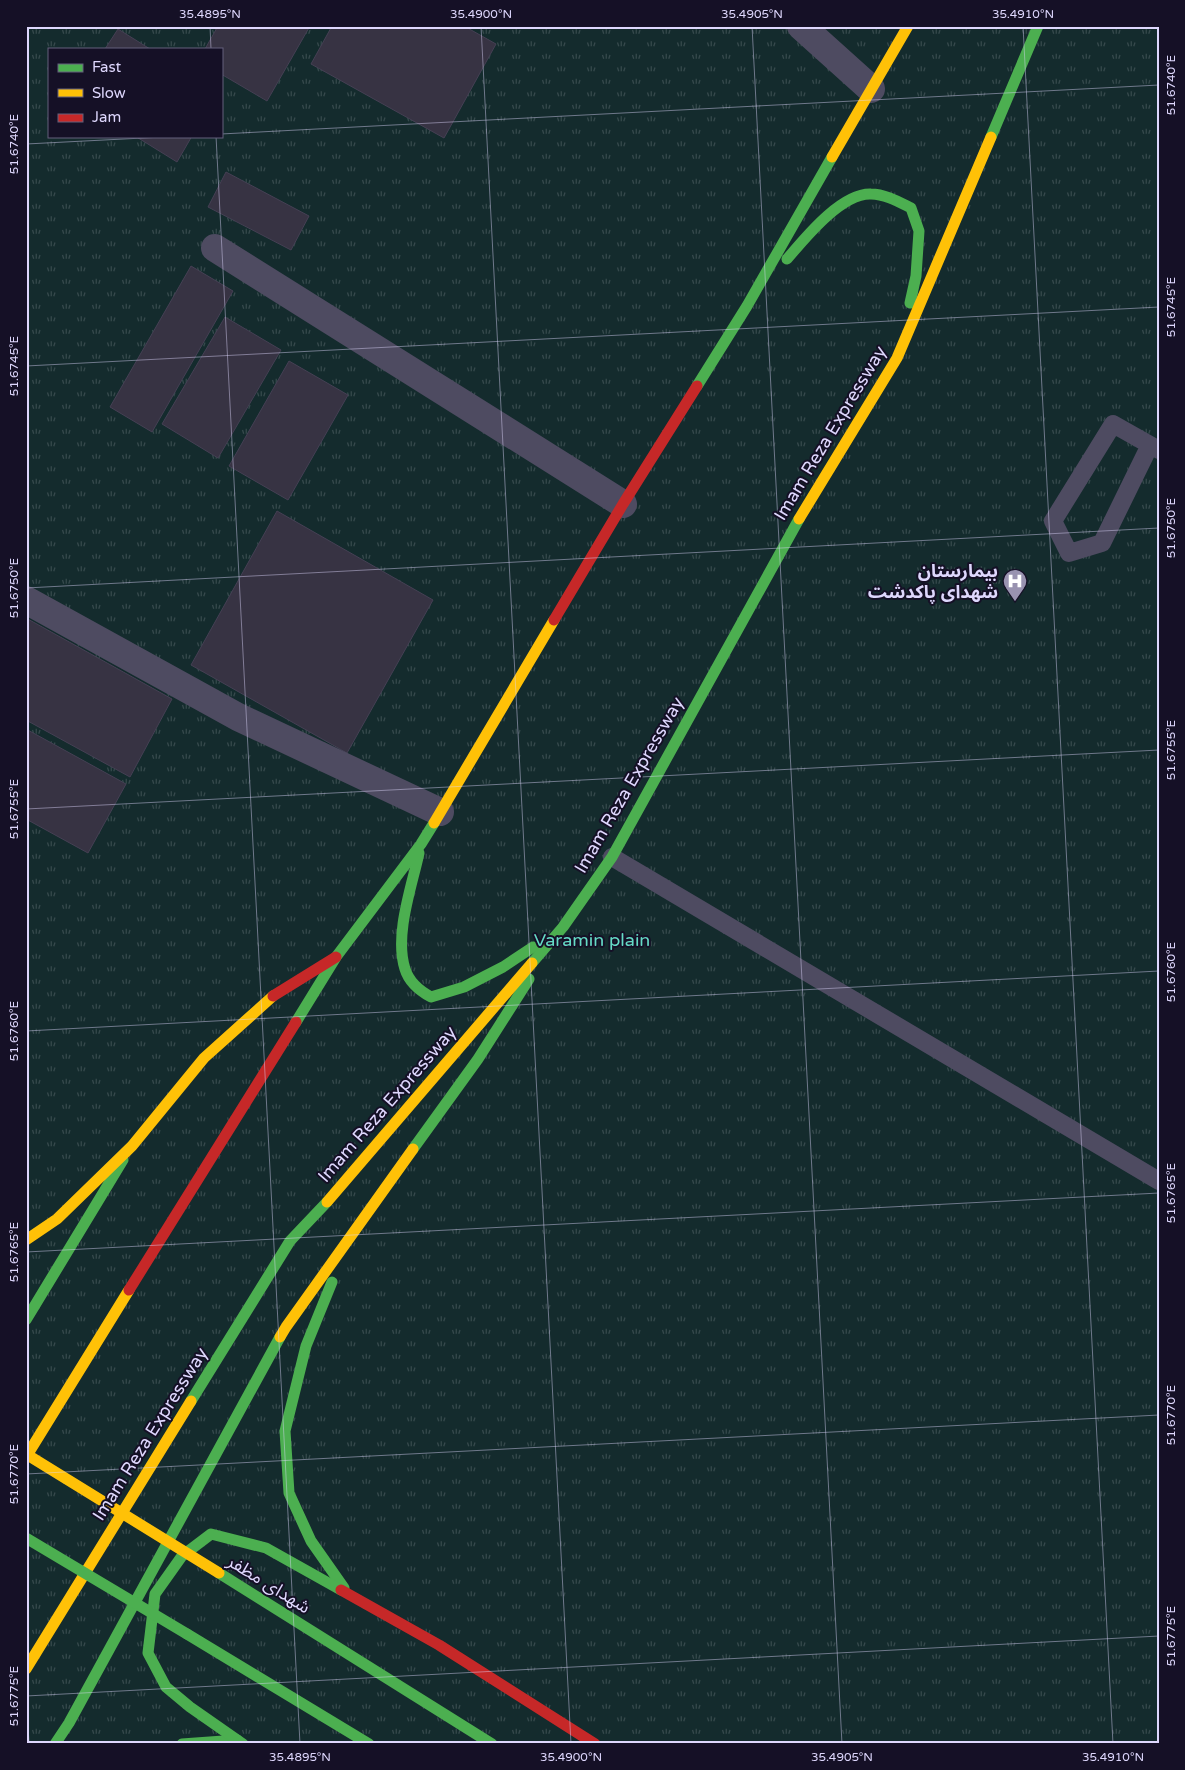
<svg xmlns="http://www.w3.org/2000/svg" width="1185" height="1770" font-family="'Varela Round','Noto Sans Arabic',sans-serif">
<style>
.park{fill:url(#park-tufts);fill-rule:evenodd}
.building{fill:#373343;stroke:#454054}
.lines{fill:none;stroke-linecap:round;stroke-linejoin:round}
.lane{stroke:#4e4b61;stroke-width:18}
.street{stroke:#4e4b61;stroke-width:28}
.fast{stroke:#4caf50;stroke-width:11}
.slow{stroke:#ffc107;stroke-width:11}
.jam{stroke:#c62828;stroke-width:11}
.fast-bridge{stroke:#4caf50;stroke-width:11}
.slow-bridge{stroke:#ffc107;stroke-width:11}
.ticks{fill:none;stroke:#ded7fd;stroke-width:1;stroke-opacity:0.45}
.labels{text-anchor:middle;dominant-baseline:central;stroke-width:4;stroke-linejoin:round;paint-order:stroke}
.street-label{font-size:18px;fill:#ded7fd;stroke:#151026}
.poi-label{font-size:18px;font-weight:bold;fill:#ded7fd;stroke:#151026;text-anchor:end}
.park-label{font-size:18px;fill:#65dbc6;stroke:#151026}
.neatline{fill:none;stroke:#ded7fd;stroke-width:2}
.ticks-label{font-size:12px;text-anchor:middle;fill:#ded7fd}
</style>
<defs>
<pattern id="park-tufts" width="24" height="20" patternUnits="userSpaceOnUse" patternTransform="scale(1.25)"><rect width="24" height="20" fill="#142b2d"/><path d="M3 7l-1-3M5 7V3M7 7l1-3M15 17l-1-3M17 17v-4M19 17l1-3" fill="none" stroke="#36494c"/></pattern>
</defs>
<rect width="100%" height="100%" fill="#181521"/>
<path class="park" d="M26,26H1159V1744H26ZM49,49H221V136H49Z"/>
<g class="building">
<polygon points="218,26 310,26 267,101 221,74 221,49 205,49"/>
<polygon points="332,26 464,26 496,44 444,138 311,64"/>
<polygon points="118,29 150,49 105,49"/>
<polygon points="135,136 192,136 177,162"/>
<polygon points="226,172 309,216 291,250 208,207"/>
<polygon points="191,266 233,291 152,432 110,407"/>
<polygon points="225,317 281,350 218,458 162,424"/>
<polygon points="289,361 348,395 288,500 229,466"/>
<polygon points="277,511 433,600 347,753 191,665"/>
<polygon points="26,618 172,699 130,777 26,720"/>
<polygon points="26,729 126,784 88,853 26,819"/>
</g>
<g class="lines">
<g class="lane">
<polyline points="1150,445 1102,543 1069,553 1053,521 1113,424 1159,450"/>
<polyline points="612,857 1159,1181"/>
</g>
<g class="street">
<polyline points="801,26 871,89"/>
<polyline points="215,248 623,504"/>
<polyline points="26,600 238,717 440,812"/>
</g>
<g class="fast">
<polyline points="991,137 1038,26"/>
<path d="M787,259C805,238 841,193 871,194C885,194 899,202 911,208L919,231L916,276L910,303"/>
<polyline points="697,386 747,306 832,157"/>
<path d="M419,853C412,886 394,935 405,969C409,982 420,991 431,997L464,987L503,967L533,947"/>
<polyline points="532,963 563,927 612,857 799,519"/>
<polyline points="296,1022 336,957 421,844 434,823"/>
<polyline points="413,1149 478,1059 529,979"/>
<polyline points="332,1282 306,1346 285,1431 289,1493 311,1541 344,1588"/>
<polyline points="26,1320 123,1160"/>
<polyline points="191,1401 290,1241 327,1202"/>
<polyline points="219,1573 492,1744"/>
<polyline points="187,1634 369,1744"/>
<polyline points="55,1744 69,1723 280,1337"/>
<polyline points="182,1744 237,1740"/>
<polyline points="243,1744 190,1707 166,1687 148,1653 155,1594 182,1556 211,1534 266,1548 341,1590"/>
</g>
<g class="slow">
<polyline points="832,157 908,26"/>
<polyline points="799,519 897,358 991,137"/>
<polyline points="434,823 554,620"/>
<polyline points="327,1202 532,963"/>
<polyline points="26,1240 57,1219 132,1146 204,1058 273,996"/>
<polyline points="280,1337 286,1327 413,1149"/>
<polyline points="26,1457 129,1290"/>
<polyline points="26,1669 191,1401"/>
</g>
<g class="jam">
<polyline points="554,620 623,504 697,386"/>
<polyline points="273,996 336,957"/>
<polyline points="129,1290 296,1022"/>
<polyline points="341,1590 439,1645 595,1744"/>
</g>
<polyline class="fast-bridge" points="26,1538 187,1634"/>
<polyline class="slow-bridge" points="26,1454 219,1573"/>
</g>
<path class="ticks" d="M210,26L211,49M481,26L571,1744M752,26L842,1744M1023,26L1113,1744M221,134L1159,85M216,136L300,1744M26,144L182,136M26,366L1159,307M26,588L1159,528M26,809L1159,750M26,1031L1159,971M26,1252L1159,1193M26,1474L1159,1415M26,1686L29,1744M26,1696L1159,1636"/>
<defs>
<g id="hospital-pin" transform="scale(1.25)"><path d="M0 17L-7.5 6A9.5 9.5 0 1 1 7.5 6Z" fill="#9993b0" stroke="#151026"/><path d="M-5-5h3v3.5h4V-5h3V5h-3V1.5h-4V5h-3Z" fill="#fff"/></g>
</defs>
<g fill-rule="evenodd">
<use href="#hospital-pin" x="1015" y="581"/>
</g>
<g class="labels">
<g class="street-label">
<text transform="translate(830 433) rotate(-59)">Imam Reza Expressway</text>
<text transform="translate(629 785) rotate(-60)">Imam Reza Expressway</text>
<text transform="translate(387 1104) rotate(-49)">Imam Reza Expressway</text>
<text transform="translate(150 1434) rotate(-58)">Imam Reza Expressway</text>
<text transform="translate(269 1584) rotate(32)">شهدای مظفر</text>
</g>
<g class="poi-label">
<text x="998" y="571">بیمارستان<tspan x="998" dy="21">شهدای پاکدشت</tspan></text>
</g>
<g class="park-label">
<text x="592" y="940">Varamin plain</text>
</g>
</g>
<rect width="1185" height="1770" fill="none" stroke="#151026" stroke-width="55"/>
<rect x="48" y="48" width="175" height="90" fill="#151026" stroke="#65607c"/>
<rect x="58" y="64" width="25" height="8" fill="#4caf50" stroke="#65607c"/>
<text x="92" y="72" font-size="15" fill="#ded7fd">Fast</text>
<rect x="58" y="89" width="25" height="8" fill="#ffc107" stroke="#65607c"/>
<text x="92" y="98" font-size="15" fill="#ded7fd">Slow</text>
<rect x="58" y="114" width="25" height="8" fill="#c62828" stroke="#65607c"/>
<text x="92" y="122" font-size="15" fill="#ded7fd">Jam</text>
<rect x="28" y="28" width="1130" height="1714" class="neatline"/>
<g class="ticks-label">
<text x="210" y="18">35.4895°N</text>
<text x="481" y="18">35.4900°N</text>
<text x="752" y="18">35.4905°N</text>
<text x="1023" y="18">35.4910°N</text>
<text transform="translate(1171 85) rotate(-90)" y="4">51.6740°E</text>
<text transform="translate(14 144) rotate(-90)" y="4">51.6740°E</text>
<text transform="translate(1171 307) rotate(-90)" y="4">51.6745°E</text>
<text transform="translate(14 366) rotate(-90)" y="4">51.6745°E</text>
<text transform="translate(1171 528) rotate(-90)" y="4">51.6750°E</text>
<text transform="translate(14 588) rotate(-90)" y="4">51.6750°E</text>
<text transform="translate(1171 750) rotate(-90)" y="4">51.6755°E</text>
<text transform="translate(14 809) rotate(-90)" y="4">51.6755°E</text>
<text transform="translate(1171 972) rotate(-90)" y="4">51.6760°E</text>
<text transform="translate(14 1031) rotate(-90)" y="4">51.6760°E</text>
<text transform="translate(1171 1193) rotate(-90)" y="4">51.6765°E</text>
<text transform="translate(14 1252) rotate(-90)" y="4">51.6765°E</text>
<text transform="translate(1171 1415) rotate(-90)" y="4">51.6770°E</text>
<text transform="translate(14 1474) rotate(-90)" y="4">51.6770°E</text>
<text transform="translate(1171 1636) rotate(-90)" y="4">51.6775°E</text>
<text transform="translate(14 1696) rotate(-90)" y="4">51.6775°E</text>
<text x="300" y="1761">35.4895°N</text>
<text x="571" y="1761">35.4900°N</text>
<text x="842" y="1761">35.4905°N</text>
<text x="1113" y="1761">35.4910°N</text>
</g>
</svg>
